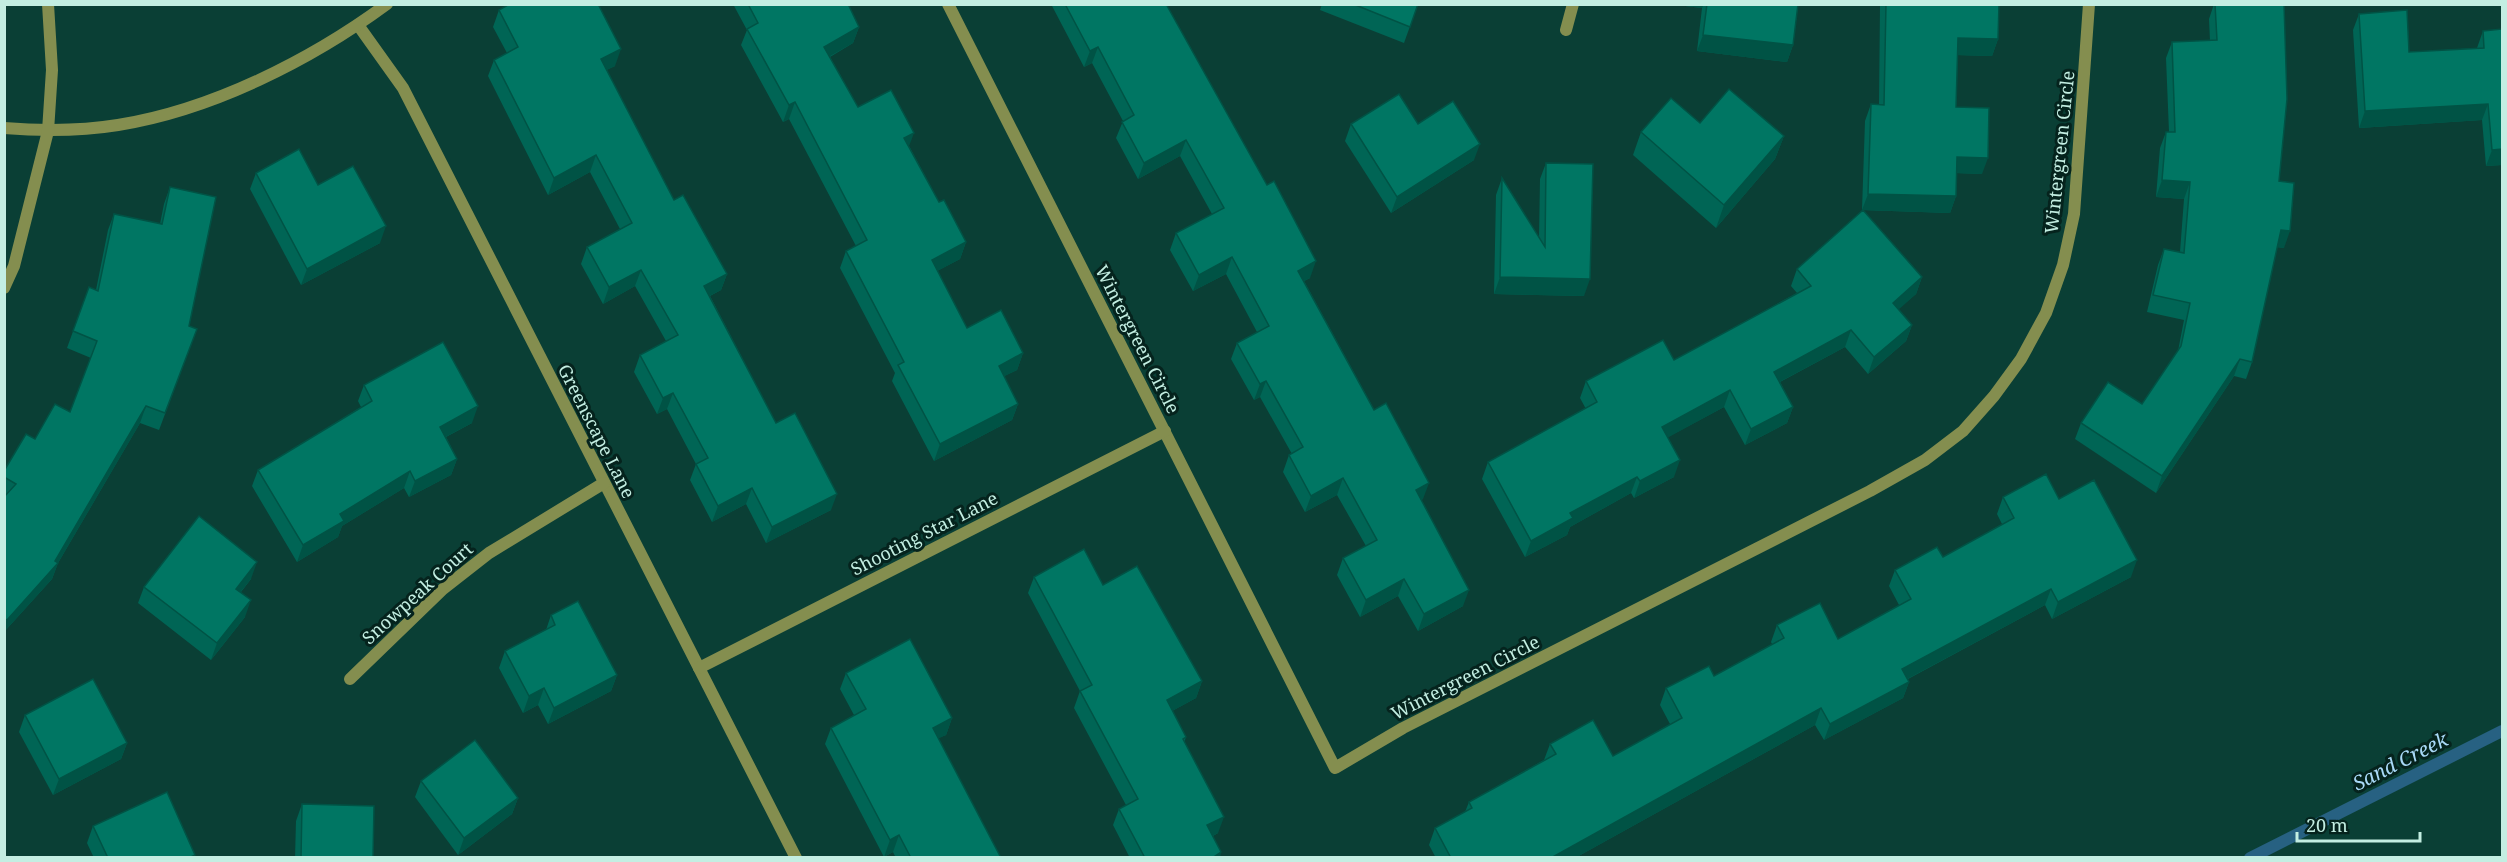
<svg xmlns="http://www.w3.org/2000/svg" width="2507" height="862" font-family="'Noto Serif',serif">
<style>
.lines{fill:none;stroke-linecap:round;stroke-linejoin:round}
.stream{stroke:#276182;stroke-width:12}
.street{stroke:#848e4f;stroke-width:12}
.wall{fill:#006555}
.shaded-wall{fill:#005345}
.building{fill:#007663;stroke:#005345;stroke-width:1.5}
.labels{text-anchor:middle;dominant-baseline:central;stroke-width:6;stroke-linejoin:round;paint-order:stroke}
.street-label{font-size:18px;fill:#c3eee2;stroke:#05231d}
.water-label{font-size:20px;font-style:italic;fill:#a9d9f7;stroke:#05231d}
</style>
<rect width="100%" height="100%" fill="#0a3f35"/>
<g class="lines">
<polyline class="stream" points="2250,858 2502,731"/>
<g class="street">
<polyline points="948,4 1335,768 1403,728 1870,491 1925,460 1963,431 1994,396 2021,359 2046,313 2063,265 2074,214 2089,4"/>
<polyline points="358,25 403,88 796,858"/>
<polyline points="1566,30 1573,4"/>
<path d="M4,128C42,131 81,131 118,125C212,110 311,60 387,4"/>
<polyline points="4,288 14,266 48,131 52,70 48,4"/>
<polyline points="699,668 1165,431"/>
<polyline points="350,679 443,589 489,553 604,483"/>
</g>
</g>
<g class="wall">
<polygon points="733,4 848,4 859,27 853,43 830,57 858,107 909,146 939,202 966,242 960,259 937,271 967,328 1023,353 1017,370 1004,376 1018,404 1012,420 934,461 892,381 895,373 840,268 846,251 856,246 789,119 783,122 741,45 747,30"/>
<polygon points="1051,4 1166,4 1310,278 1304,281 1423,499 1421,500 1463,606 1418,631 1398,596 1360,617 1337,575 1343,558 1366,546 1337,495 1305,512 1283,472 1289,455 1292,454 1260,397 1254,400 1231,359 1237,343 1257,332 1226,274 1193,291 1170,250 1176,233 1212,214 1180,156 1138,179 1116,138 1123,121 1092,63 1084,67"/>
<polygon points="1322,4 1418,4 1404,43 1320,10"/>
<polygon points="1677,4 1798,4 1793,45 1787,62 1697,51 1702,8 1677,5"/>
<polygon points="1880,4 1999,4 1998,39 1992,56 1957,55 1956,107 1982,174 1957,173 1956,196 1950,213 1862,210 1865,121 1871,104 1879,105"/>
<polygon points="2214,4 2284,4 2279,181 2284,248 2277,247 2252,362 2246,379 2234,376 2156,493 2075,439 2081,423 2142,404 2178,351 2184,320 2147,312 2158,265 2164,249 2180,252 2184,199 2156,197 2160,148 2166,132 2169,132 2166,58 2172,42 2210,41 2209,19"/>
<polygon points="499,10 615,66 606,70 674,200 727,274 721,290 710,296 776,423 831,510 766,543 746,504 712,522 690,480 696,464 667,409 657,414 634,372 640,355 666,341 635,286 603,304 581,264 587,247 620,229 590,172 548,195 488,76 494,60 507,53 493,27"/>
<polygon points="2359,14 2409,52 2477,48 2483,31 2502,165 2486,166 2482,120 2359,128 2353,30"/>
<polygon points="1700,123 1784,136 1775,159 1716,228 1633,155 1641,132"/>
<polygon points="1351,124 1418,124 1474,160 1391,213 1345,141"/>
<polygon points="1546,163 1584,296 1494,294 1496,195 1502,178 1539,238 1540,179"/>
<polygon points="256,173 318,185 380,243 301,285 250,189"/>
<polygon points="170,187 189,326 197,329 159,430 140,423 58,563 52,579 4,632 4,471 35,439 70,412 91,358 67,348 89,287 96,290 108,230 114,214 160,224 164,204"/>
<polygon points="1797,269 1922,277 1916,294 1898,309 1912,325 1906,341 1868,374 1845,347 1780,382 1793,407 1787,423 1745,445 1724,407 1668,437 1674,477 1634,498 1631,493 1570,527 1567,535 1525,557 1482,479 1488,462 1586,409 1580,398 1586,381 1674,360 1797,293 1791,286"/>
<polygon points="364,385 472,423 446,437 457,459 451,475 409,497 404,488 342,526 338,537 297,562 252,486 258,470 361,407 358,401"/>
<polygon points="2003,497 2059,499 2131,577 2052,619 2045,605 1908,679 1909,682 1903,698 1824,740 1815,725 1575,858 1436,858 1429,845 1435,828 1465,812 1469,802 1544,760 1550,744 1613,756 1670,724 1660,705 1666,688 1714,676 1772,644 1771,642 1777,625 1838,639 1899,605 1889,586 1895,570 1943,557 2002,524 1997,514"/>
<polygon points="1034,577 1103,585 1202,681 1196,698 1172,711 1186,737 1184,743 1218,833 1213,836 1220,858 1130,858 1113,825 1119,809 1126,805 1074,708 1080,691 1028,593"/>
<polygon points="251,579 241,592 245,617 211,660 138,603 144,587"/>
<polygon points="551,615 617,675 611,691 548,724 538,705 523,713 499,668 505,651 546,630"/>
<polygon points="846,673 952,718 946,735 938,738 1001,858 896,858 893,852 884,857 825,744 831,728 854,715 840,689"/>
<polygon points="25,715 127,743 121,759 53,795 19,732"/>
<polygon points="421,781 518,798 512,814 458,855 415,797"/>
<polygon points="302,804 373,858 295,858 296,821"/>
<polygon points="93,826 195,855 194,858 94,858 87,843"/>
</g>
<g class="shaded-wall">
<polygon points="1677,4 1704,4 1702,8 1677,5"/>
<polygon points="859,27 853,43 818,63 824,47"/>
<polygon points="1703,35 1793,45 1787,62 1697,51"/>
<polygon points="1958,38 1998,39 1992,56 1952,55"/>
<polygon points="1098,47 1092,63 1084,67 1090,51"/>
<polygon points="621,49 615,66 595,76 601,59"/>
<polygon points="795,102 789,119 783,122 789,105"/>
<polygon points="2488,104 2482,120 2359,128 2365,111"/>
<polygon points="914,133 908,149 904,138"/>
<polygon points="1784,136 1775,159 1716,228 1724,205"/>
<polygon points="1186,140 1180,156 1138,179 1144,163"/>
<polygon points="1480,144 1474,160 1391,213 1397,197"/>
<polygon points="2502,149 2502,165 2486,166 2492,150"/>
<polygon points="596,155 590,172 548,195 554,178"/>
<polygon points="1957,157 1988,158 1982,174 1951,173"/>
<polygon points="2162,180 2190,182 2184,199 2156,197"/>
<polygon points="1868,194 1956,196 1950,213 1862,210"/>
<polygon points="386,226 380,243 301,285 307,269"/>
<polygon points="2281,230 2290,231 2284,248 2275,247"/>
<polygon points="966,242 960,259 926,277 932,260"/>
<polygon points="1232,257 1226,274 1193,291 1199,275"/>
<polygon points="1316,261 1310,278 1292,287 1298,271"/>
<polygon points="641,270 635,286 603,304 609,287"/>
<polygon points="727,274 721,290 698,302 704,286"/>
<polygon points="1500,277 1590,279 1584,296 1494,294"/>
<polygon points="1922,277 1916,294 1887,320 1893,303"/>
<polygon points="1912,325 1906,341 1868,374 1874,357"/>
<polygon points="1851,330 1845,347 1768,388 1774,372"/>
<polygon points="1023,353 1017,370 993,382 999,366"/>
<polygon points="2240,359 2234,376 2156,493 2162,476"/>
<polygon points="1266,381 1260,397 1254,400 1260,384"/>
<polygon points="1730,390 1724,407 1656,444 1662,427"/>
<polygon points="673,393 667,409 657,414 663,398"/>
<polygon points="1018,404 1012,420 934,461 940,444"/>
<polygon points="146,406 140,423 58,563 52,579 4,632 4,625 7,620 55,561"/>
<polygon points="478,406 472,423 434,443 440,427"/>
<polygon points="1793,407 1787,423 1745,445 1751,429"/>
<polygon points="457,459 451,475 409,497 415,481"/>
<polygon points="1680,460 1674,477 1634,498 1640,481"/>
<polygon points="410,471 404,488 342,526 338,537 297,562 303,545 340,514"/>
<polygon points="1637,477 1631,493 1570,527 1567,535 1525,557 1531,541 1570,513"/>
<polygon points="1343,478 1337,495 1305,512 1311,496"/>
<polygon points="1429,483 1423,499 1410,506 1416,490"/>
<polygon points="752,488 746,504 712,522 718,506"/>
<polygon points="837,494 831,510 766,543 772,527"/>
<polygon points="2137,560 2131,577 2052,619 2058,602"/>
<polygon points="257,562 251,579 230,605 236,589"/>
<polygon points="1404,579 1398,596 1360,617 1366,600"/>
<polygon points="2051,589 2045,605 1896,685 1902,669"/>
<polygon points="1469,590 1463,606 1418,631 1424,614"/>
<polygon points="251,600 245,617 211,660 217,643"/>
<polygon points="617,675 611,691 548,724 554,708"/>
<polygon points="1202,681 1196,698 1161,717 1167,700"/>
<polygon points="1909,682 1903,698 1824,740 1830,724"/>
<polygon points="544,688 538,705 523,713 529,696"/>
<polygon points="1821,708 1815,725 1575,858 1551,858"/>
<polygon points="952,718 946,735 927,744 933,728"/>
<polygon points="127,743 121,759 53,795 59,779"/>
<polygon points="518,798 512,814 458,855 464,838"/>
<polygon points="1224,817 1218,833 1201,842 1207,825"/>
<polygon points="899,835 893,852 884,857 890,840"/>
<polygon points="1221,852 1220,858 1212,858"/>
</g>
<g class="building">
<polygon points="510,4 598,4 621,49 601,59 674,200 683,195 727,274 704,286 776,423 795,413 837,494 772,527 752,488 718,506 696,464 708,458 673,393 663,398 640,355 678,335 641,270 609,287 587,247 632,223 596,155 554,178 494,60 518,47 499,10"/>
<polygon points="748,4 848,4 859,27 824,47 858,107 891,90 914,133 904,138 939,202 944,200 966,242 932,260 967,328 1001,310 1023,353 999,366 1018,404 940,444 898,365 904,362 846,251 867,240 795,102 789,105 747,29 758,23"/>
<polygon points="1065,4 1166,4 1267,185 1274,181 1316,261 1298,271 1374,410 1386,403 1429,483 1416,490 1469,590 1424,614 1404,579 1366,600 1343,558 1377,540 1343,478 1311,496 1289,455 1303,447 1266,381 1260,384 1237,343 1269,326 1232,257 1199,275 1176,233 1224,208 1186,140 1144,163 1122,122 1134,115 1098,47 1090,51"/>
<polygon points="1353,4 1418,4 1410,27"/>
<polygon points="1707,4 1798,4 1793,45 1703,35"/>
<polygon points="1886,4 1999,4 1998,39 1958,38 1956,107 1989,108 1988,158 1957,157 1956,196 1868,194 1871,104 1884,105"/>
<polygon points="2215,4 2284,4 2287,99 2279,181 2294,183 2290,231 2281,230 2252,362 2240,359 2162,476 2081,423 2108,382 2142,404 2181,346 2190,303 2153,295 2164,249 2184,253 2190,182 2162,180 2166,132 2175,132 2172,42 2217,40"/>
<polygon points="2407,10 2409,52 2484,48 2483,31 2502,29 2502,149 2492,150 2488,104 2365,111 2359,14"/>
<polygon points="1729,89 1784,136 1724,205 1641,132 1671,98 1700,123"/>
<polygon points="1399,94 1418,124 1453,101 1480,144 1397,197 1351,124"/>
<polygon points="299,149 318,185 353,166 386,226 307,269 256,173"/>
<polygon points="1546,163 1593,164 1590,279 1500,277 1502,178 1545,247"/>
<polygon points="170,187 216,197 189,326 197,329 165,413 146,406 55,561 58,563 7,620 4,618 4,497 16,484 4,477 4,471 26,434 35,439 55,404 70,412 97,341 73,331 89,287 98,291 114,214 162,224"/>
<polygon points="1863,210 1922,277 1893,303 1912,325 1874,357 1851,330 1774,372 1793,407 1751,429 1730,390 1662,427 1680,460 1640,481 1637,477 1570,513 1573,518 1531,541 1488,462 1597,402 1586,381 1663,340 1674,360 1811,286 1797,269"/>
<polygon points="443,342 478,406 440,427 457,459 415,481 410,471 340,514 344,521 303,545 258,470 372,401 364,385"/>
<polygon points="2046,474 2059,499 2094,480 2137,560 2058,602 2051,589 1902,669 1909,682 1830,724 1821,708 1551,858 1451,858 1435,828 1472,808 1469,802 1556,754 1550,744 1593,720 1613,756 1682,718 1666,688 1709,666 1714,676 1784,638 1777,625 1820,603 1838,639 1911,599 1895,570 1937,547 1943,557 2014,518 2003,497"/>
<polygon points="199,516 257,562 236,589 251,600 217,643 144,587"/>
<polygon points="1084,549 1103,585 1137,566 1202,681 1167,700 1186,737 1183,739 1224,817 1207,825 1221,852 1212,858 1145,858 1119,809 1138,799 1080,691 1092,685 1034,577"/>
<polygon points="578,601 617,675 554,708 544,688 529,696 505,651 555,625 551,615"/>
<polygon points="910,639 952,718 933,728 1001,858 911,858 899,835 890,840 831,728 866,709 846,673"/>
<polygon points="93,679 127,743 59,779 25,715"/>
<polygon points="475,740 518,798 464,838 421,781"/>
<polygon points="167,792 195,855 189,858 108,858 93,826"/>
<polygon points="302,804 374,806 373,858 301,858"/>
</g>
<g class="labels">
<g class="street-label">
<text transform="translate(2059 152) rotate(-84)">Wintergreen Circle</text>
<text transform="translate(1138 339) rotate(63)">Wintergreen Circle</text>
<text transform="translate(597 431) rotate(63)">Greenscape Lane</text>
<text transform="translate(924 533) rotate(-27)">Shooting Star Lane</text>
<text transform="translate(417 593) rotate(-42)">Snowpeak Court</text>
<text transform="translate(1465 677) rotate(-27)">Wintergreen Circle</text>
</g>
<g class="water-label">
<text transform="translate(2400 761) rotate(-27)">Sand Creek</text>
</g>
</g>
<rect width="2507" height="862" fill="none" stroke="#c3eee2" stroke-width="12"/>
<path d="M2297 832v9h123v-9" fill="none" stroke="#c3eee2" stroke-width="3"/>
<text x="2306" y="832" font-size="18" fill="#c3eee2" stroke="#05231d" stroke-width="4.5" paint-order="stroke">20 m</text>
</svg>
